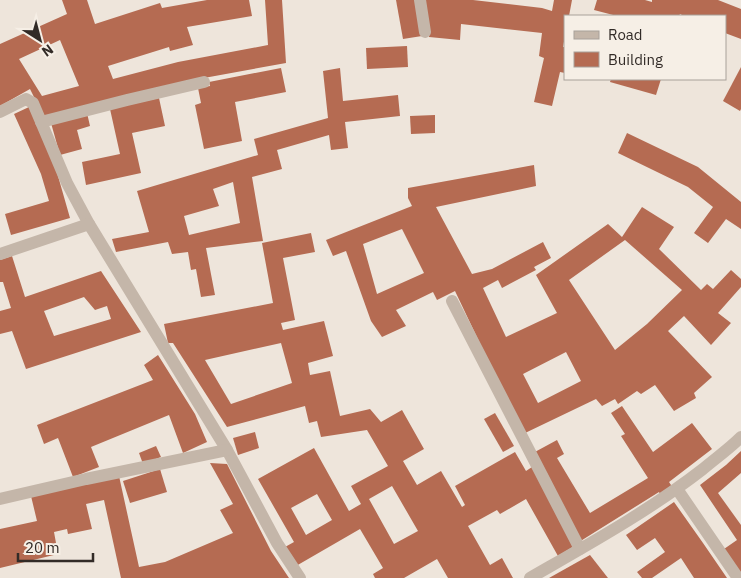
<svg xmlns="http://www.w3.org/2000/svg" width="741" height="578" font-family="'IBM Plex Sans',sans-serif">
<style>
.building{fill:#b56b52;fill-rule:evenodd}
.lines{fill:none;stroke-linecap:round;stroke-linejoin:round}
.lane{stroke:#c4b6a9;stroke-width:12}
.street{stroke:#c4b6a9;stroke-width:12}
</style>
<rect width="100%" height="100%" fill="#eee5db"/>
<g class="building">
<path d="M62,0H87L95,24L160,3L162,8L207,0H249L252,16L187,27L193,45L170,51L169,47L108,66L113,79L178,62L268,45L265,0H282L286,63L182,82L44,117L30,89L0,106V44L67,14ZM60,40L79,86L42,96L19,59Z"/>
<polygon points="396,0 416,0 422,36 403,39"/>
<polygon points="423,0 473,0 542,8 552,11 554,0 572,0 569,16 565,16 565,36 563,47 565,47 565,73 560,72 552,106 534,102 544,58 539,56 542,33 461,24 460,40 429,37"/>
<polygon points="597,0 645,0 652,2 652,0 718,0 741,9 741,39 725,33 725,16 684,16 680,14 679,16 617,16 594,10"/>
<polygon points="407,46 408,67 367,69 366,48"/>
<polygon points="741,67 741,109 740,111 723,101"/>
<polygon points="281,68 286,92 235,102 242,141 204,149 195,105 201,103 198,88 210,86 209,82"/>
<path d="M340,68L343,101L398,95L400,116L345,122L348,148L331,150L329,135L277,150L282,169L252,177L263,241L206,248L215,295L201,297L196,269L191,270L188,252L172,254L168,242L116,252L112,239L149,232L137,191L258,155L254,139L328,118L323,71ZM233,182L240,223L189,235L184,216L219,206L213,189Z"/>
<polygon points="611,79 661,79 656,95 610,82"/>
<polygon points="159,98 165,126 132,133 141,173 86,185 82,162 120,154 110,109"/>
<polygon points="29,107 56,169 70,218 11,235 5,214 49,201 41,174 14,114"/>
<polygon points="87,113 90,126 77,130 82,149 60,155 51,123"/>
<polygon points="435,115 435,133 411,134 410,116"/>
<polygon points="627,133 698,167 741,202 741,229 726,219 708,243 694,233 713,207 688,187 618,153"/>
<path d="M534,165L536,186L436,207L472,274L492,269L543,242L551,258L534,267L536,270L502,288L498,280L483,288L506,337L557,313L536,275L608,224L622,237L642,207L674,227L659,249L701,290L707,284L713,289L731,270L741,279V287L718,313L731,323L711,345L684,316L668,331L712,377L694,393L696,398L674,411L655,385L641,394L637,391L618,404L615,399L602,406L596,399L523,434L455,291L437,300L433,292L396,310L406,326L382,337L371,321L346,251L333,256L326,240L412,206L408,198V188ZM402,229L424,273L377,294L363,244ZM625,240L682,290L647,324L615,350L569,280ZM566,352L581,381L538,403L523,374Z"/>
<path d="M311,233L315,252L283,258L295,320L281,323L283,330L324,321L333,356L308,363L310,375L330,371L340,416L370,409L381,422L402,410L424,449L403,461L417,485L441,471L462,507L465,505L455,486L515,452L526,471L532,467L576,545L558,556L526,499L500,514L497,510L468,526L490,565L502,558L513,578H448L437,559L404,578H375L373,574L383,568L360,529L296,566L285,547L294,542L258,479L314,448L349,511L361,504L351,486L388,466L367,430L321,437L317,421L309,423L305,406L227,427L173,343H168L164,324L273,303L262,243ZM281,343L292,383L231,404L205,360ZM392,486L418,531L394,544L369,499ZM317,494L332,520L306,535L291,508Z"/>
<path d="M12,256L25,297L101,271L141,332L26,369L12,331L0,334V311L11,308L3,282H0V260ZM84,297L95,310L107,306L111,319L54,336L44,311Z"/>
<polygon points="158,355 195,414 207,442 183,453 169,415 91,447 99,467 73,477 58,438 44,444 37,425 153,380 144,365"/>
<polygon points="622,406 653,452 692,423 712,449 669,482 673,488 661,496 659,492 579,542 533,453 557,440 564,454 557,458 590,513 648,478 621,436 625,434 611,413"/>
<polygon points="495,413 514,446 503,452 484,419"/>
<polygon points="255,432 259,448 238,455 233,438"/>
<polygon points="156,446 161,457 143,464 139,453"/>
<polygon points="741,451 741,473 718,493 741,525 741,574 724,549 737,540 700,485 726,465"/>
<polygon points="210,463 227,464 271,551 289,578 121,578 104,500 86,504 92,529 68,534 67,529 54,532 58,554 0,568 0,529 37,521 31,496 119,476 139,567 165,562 233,533 220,510 233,504"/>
<polygon points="160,469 167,492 130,503 123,481"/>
<polygon points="674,502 703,543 727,578 694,578 681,558 652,578 642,578 637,572 665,552 655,538 637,550 626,535"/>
<polygon points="590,555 608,578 549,578"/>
</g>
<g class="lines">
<g class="lane">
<polyline points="0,112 26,99 33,103 67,183 89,224"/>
<polyline points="41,122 127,100 204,82"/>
</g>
<g class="street">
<polyline points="420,0 425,32"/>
<polyline points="0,254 89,224 227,450 277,543 300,578"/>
<polyline points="452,301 580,549"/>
<polyline points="677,489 738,578"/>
<polyline points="0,499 86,479 227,450"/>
<path d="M530,578C589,544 649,511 703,469C716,458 729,449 741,437"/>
</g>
</g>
<rect x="564" y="15" width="162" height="65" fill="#f6efe6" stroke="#a8a19a"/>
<rect x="574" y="31" width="25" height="8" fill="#c4b6a9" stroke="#a8a19a"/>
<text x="608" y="40" font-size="15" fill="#322b27">Road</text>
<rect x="574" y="52" width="25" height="15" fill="#b56b52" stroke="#a8a19a"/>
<text x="608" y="65" font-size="15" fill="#322b27">Building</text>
<g transform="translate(40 40) rotate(144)" stroke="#f6efe6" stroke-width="4" paint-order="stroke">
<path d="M0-4L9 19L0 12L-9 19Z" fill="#322b27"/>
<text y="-8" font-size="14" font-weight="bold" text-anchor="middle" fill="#322b27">N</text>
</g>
<path d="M18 553v8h75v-8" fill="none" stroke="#322b27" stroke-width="2.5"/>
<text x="25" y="553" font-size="15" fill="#322b27" stroke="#f6efe6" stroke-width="4" paint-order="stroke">20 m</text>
</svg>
